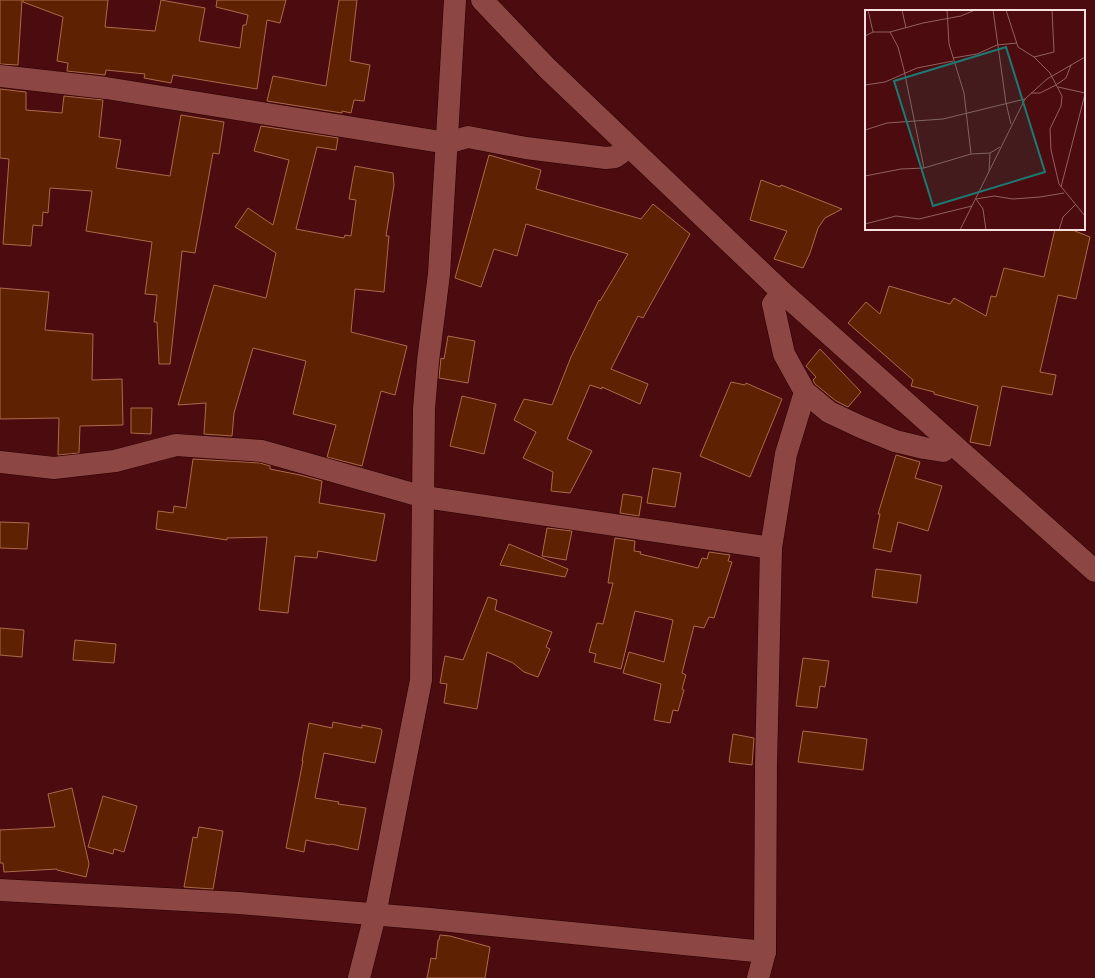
<svg xmlns="http://www.w3.org/2000/svg" width="1095" height="978" font-family="'Golos Text',sans-serif">
<style>
.building{fill:#5e2202;stroke:#ac694c}
.lines{fill:none;stroke-linecap:round;stroke-linejoin:round}
.minor-casing{stroke:#2a0001;stroke-width:23}
.minor{stroke:#8c4643;stroke-width:22}
.inset-road{fill:none;stroke:#916061;stroke-width:1}
.view{fill:#1b7b74;fill-opacity:0.15;stroke:#1b7b74;stroke-width:2}
.inset-edge{fill:none;stroke:#f9dfdd;stroke-width:2}
</style>
<rect width="100%" height="100%" fill="#4c0b0e"/>
<g class="building">
<polygon points="0,0 22,0 18,65 0,64"/>
<polygon points="23,0 108,0 105,27 155,31 161,0 205,8 199,41 240,48 243,25 246,25 248,15 216,7 217,0 286,0 280,23 267,20 257,89 173,75 171,83 144,78 145,74 106,70 105,75 67,71 68,63 57,61 63,17 23,2"/>
<polygon points="339,0 357,0 350,61 370,65 364,101 354,100 351,113 342,111 342,113 267,101 273,76 326,86"/>
<polygon points="0,89 26,92 26,110 62,113 64,96 103,100 99,137 121,140 116,168 170,176 181,115 224,122 219,154 213,153 195,253 182,251 170,364 159,364 157,322 154,322 157,295 145,294 152,242 86,231 92,191 50,188 48,213 43,212 42,226 33,225 31,246 3,244 9,159 0,158"/>
<polygon points="261,126 338,138 336,150 317,147 296,229 344,238 345,235 351,236 356,200 349,199 355,166 393,173 394,185 386,236 389,236 384,292 355,289 351,332 407,346 395,395 381,391 362,466 327,457 336,425 293,414 306,361 253,348 234,413 232,436 204,434 206,403 178,405 214,285 266,298 276,253 235,227 248,208 273,225 289,160 254,151"/>
<polygon points="489,155 541,170 536,189 641,219 653,204 690,234 643,318 638,316 611,369 648,384 640,404 602,387 602,389 590,385 567,439 592,451 570,493 551,491 553,472 523,458 536,432 514,420 524,399 552,405 571,357 599,300 600,301 628,254 526,224 517,256 494,249 481,287 455,278"/>
<polygon points="761,180 780,187 781,185 842,209 825,218 818,228 810,253 803,268 774,259 787,231 750,220"/>
<polygon points="1055,229 1070,229 1090,237 1076,299 1058,295 1040,372 1056,375 1052,395 1002,386 990,446 970,442 978,406 934,394 934,392 911,386 913,380 848,323 866,302 880,314 889,286 950,304 954,298 986,316 991,296 996,297 1004,268 1044,277"/>
<polygon points="0,288 49,292 45,330 93,334 92,380 122,379 123,425 80,426 79,453 58,455 59,418 0,419"/>
<polygon points="448,336 475,341 468,383 439,378 441,358 444,359"/>
<polygon points="820,349 861,392 848,407 836,401 815,384 813,380 816,377 806,366"/>
<polygon points="731,382 745,385 746,383 782,399 750,477 700,456"/>
<polygon points="462,396 496,404 484,454 450,446"/>
<polygon points="131,408 152,408 151,434 131,433"/>
<polygon points="896,455 920,462 915,478 942,486 928,531 898,522 891,552 873,548 880,514 878,514"/>
<polygon points="193,459 260,463 270,466 270,469 300,475 322,481 319,503 385,514 376,561 318,551 317,558 295,556 288,613 259,610 267,537 227,538 227,540 156,529 158,511 173,513 174,506 186,508"/>
<polygon points="653,468 681,473 675,507 647,503"/>
<polygon points="623,494 642,497 639,516 620,513"/>
<polygon points="0,522 29,523 27,549 0,548"/>
<polygon points="547,528 572,531 566,560 542,556"/>
<polygon points="615,538 635,541 634,551 641,552 640,554 698,568 702,558 707,559 709,552 730,555 728,561 732,562 714,618 709,617 704,628 694,626 682,673 686,675 682,689 684,690 678,711 673,710 670,723 654,720 661,684 623,673 629,652 664,662 673,620 635,611 621,669 594,662 596,654 589,652 597,623 603,624 613,583 608,583"/>
<polygon points="509,544 568,569 565,577 500,565"/>
<polygon points="876,569 921,575 917,603 872,597"/>
<polygon points="488,597 497,600 495,610 552,632 546,647 550,649 538,677 524,672 513,663 487,652 477,709 444,703 447,684 440,683 445,656 463,660"/>
<polygon points="0,628 24,630 22,657 0,655"/>
<polygon points="75,640 116,644 114,663 73,660"/>
<polygon points="803,658 829,661 825,687 820,686 817,708 796,706"/>
<polygon points="333,722 362,728 362,725 381,729 382,731 375,763 324,753 315,798 339,802 338,804 366,808 358,850 331,844 330,845 306,840 304,852 286,848 303,761 302,761 309,723 332,728"/>
<polygon points="803,731 867,739 863,770 798,762"/>
<polygon points="733,734 754,738 752,765 729,762"/>
<polygon points="72,788 89,864 86,877 57,870 57,869 4,872 3,863 0,863 0,830 55,827 48,794"/>
<polygon points="103,796 137,806 124,852 114,849 113,854 88,847"/>
<polygon points="199,827 223,831 213,889 184,887 193,837 197,838"/>
<polygon points="440,935 450,936 490,947 485,978 427,978 431,958 436,959 438,940 439,940"/>
</g>
<g class="lines">
<g class="minor-casing">
<g id="minor">
<polyline points="482,0 547,68 782,292 1095,571"/>
<polyline points="0,76 106,88 447,143 468,137 526,148 606,158 615,157 629,147"/>
<polyline points="782,292 773,304 784,354 805,392 829,412 861,427 895,441 924,448 943,451 952,444"/>
<polyline points="0,462 54,468 115,461 176,445 262,451 424,497 771,548"/>
<polyline points="0,890 239,903 430,919 765,952"/>
<polyline points="359,978 375,915 421,680 424,409 428,361 439,274 455,0"/>
<polyline points="758,978 765,952 766,766 771,548 786,454 805,392"/>
</g>
</g>
<use href="#minor" class="minor"/>
</g>
<g transform="translate(865 10)">
<rect width="220" height="220" fill="#4c0b0e"/>
<path class="inset-road" d="M3,0L8,22M37,0L41,18M82,0L84,34L99,83L106,144M128,0L141,93L146,114M141,0L153,37L169,47L185,63L197,86L196,96L185,119L186,140L194,174L220,206M25,22L33,37L39,60L59,158M0,26L8,22H25L58,13L96,6L110,0M169,47L189,42L187,0M88,48L112,44L132,35L152,33M0,75L20,72L52,58L88,51M193,77L220,83M166,83H175L191,75L201,68L206,55M0,120L22,113L78,109L160,89M124,161L125,143L135,137M0,166L36,159L59,158L106,144L125,143M196,177L220,84M111,189L129,186L148,189L175,187L199,183M111,189L118,199L121,220M0,214L31,206L54,209L107,196M95,220L160,89L182,69L220,47M194,220L198,207L210,195"/>
<path class="view" d="M141,37L180,162L68,196L29,71Z"/>
<rect width="220" height="220" class="inset-edge"/>
</g>
</svg>
